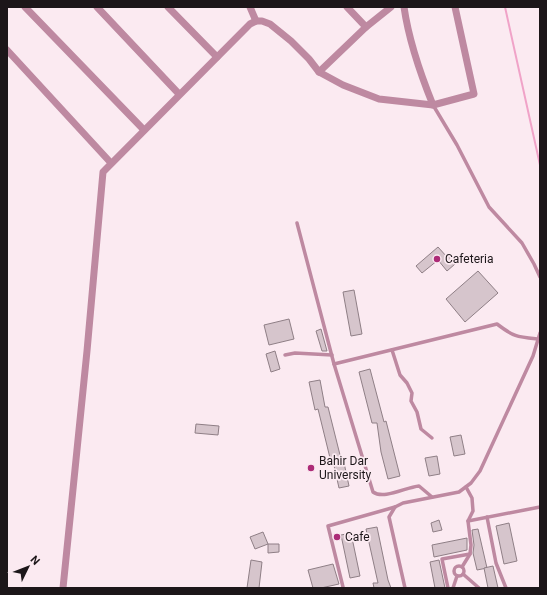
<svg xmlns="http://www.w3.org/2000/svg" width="547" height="595" font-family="Roboto,sans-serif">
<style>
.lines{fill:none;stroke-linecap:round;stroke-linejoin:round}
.stream{stroke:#f0a3c8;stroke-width:2}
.building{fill:#d6c5cc;stroke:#8f7f86}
.service{stroke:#be89a1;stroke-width:3.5}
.minor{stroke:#be89a1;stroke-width:7}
.poi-dot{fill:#ad2b77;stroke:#fbeaf1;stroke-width:1.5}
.labels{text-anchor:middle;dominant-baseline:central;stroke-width:3.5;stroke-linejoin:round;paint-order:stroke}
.poi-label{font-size:12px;fill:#1c1619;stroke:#fbeaf1;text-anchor:start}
</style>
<rect width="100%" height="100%" fill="#fbeaf1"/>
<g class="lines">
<polyline class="stream" points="505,7 540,165"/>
</g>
<g class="building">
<polygon points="438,247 447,257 448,256 455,264 447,271 438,260 422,273 416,266"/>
<polygon points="478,271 498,293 465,322 446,299"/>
<polygon points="354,290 362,334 351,336 343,292"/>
<polygon points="289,319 294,339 269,345 264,325"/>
<polygon points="321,329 327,351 322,351 316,331"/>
<polygon points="275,351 280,369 271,372 266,354"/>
<polygon points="370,369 384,422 386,421 400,476 388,479 381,452 377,423 372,423 359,372"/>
<polygon points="320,380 325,407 328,407 341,459 343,458 349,486 339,488 333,461 331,462 318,409 315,410 309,382"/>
<polygon points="196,424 219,426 218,435 195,433"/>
<polygon points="461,435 465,454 454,456 450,437"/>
<polygon points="437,456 440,474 429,476 425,458"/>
<polygon points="439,520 442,530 433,532 431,523"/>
<polygon points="509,523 517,561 504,564 496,526"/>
<polygon points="377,527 388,580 391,588 374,588 373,583 378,583 366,529"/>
<polygon points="478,529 487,568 477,570 473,553 474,545 472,530"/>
<polygon points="263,532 268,544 255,549 250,537"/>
<polygon points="351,533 360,576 350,578 341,535"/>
<polygon points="467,538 467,550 434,557 432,545"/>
<polygon points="268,544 279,544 279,552 268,553"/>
<polygon points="251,560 262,562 259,588 247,588"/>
<polygon points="439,560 445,588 435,588 430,562"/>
<polygon points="333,564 339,584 321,588 313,588 308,570"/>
<polygon points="493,566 498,588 488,588 484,568"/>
</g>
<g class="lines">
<g class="service">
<polyline points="433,105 457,145 489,207 522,243 534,264 540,277"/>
<path d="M297,223L334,364L373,492C384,500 406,487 419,486L432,497"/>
<polyline points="392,350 400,375 407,383 412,393 411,401 417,412 421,429 432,438"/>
<polyline points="285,355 295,353 332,355"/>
<path d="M334,364L497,324C514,337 517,337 537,339"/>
<polyline points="487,517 496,563 506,588"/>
<polyline points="468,521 540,507"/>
<circle cx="459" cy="571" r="5"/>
<polyline points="462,567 470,554 471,545 468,521 473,511 472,498 466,487"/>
<polyline points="463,574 479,588"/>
<polyline points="343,587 328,526 395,507"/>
<polyline points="405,588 389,517 395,507 403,503 459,492 471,483 480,471 533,356 540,333"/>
<polyline points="448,588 442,559 470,554"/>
<polyline points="453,588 457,576"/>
</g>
<g class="minor">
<polyline points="25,7 144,130"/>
<polyline points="97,7 179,94"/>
<polyline points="168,7 217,57"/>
<polyline points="250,7 256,21"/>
<polyline points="347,7 366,27"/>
<path d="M404,7C409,42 420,73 433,105"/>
<polyline points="7,50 111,163"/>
<polyline points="319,72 366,27 391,7"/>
<polyline points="63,588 87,351 103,172 250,24 256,21 262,21 270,24 291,41 309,59 319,72 343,85 379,99 433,105 474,94 455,7"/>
</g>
</g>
<g class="poi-dot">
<circle cx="437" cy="259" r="4"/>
<circle cx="311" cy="468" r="4"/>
<circle cx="337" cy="537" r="4"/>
</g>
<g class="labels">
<g class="poi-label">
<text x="445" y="259">Cafeteria</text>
<text x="319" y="461">Bahir Dar<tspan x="319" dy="14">University</tspan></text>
<text x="345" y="537">Cafe</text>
</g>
</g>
<rect width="547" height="595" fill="none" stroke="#1c1619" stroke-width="16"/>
<g transform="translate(28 567) rotate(47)" stroke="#fbeaf1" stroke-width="3" paint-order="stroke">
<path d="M0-3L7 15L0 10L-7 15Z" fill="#1c1619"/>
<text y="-6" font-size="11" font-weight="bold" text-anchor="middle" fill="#1c1619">N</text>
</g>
</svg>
